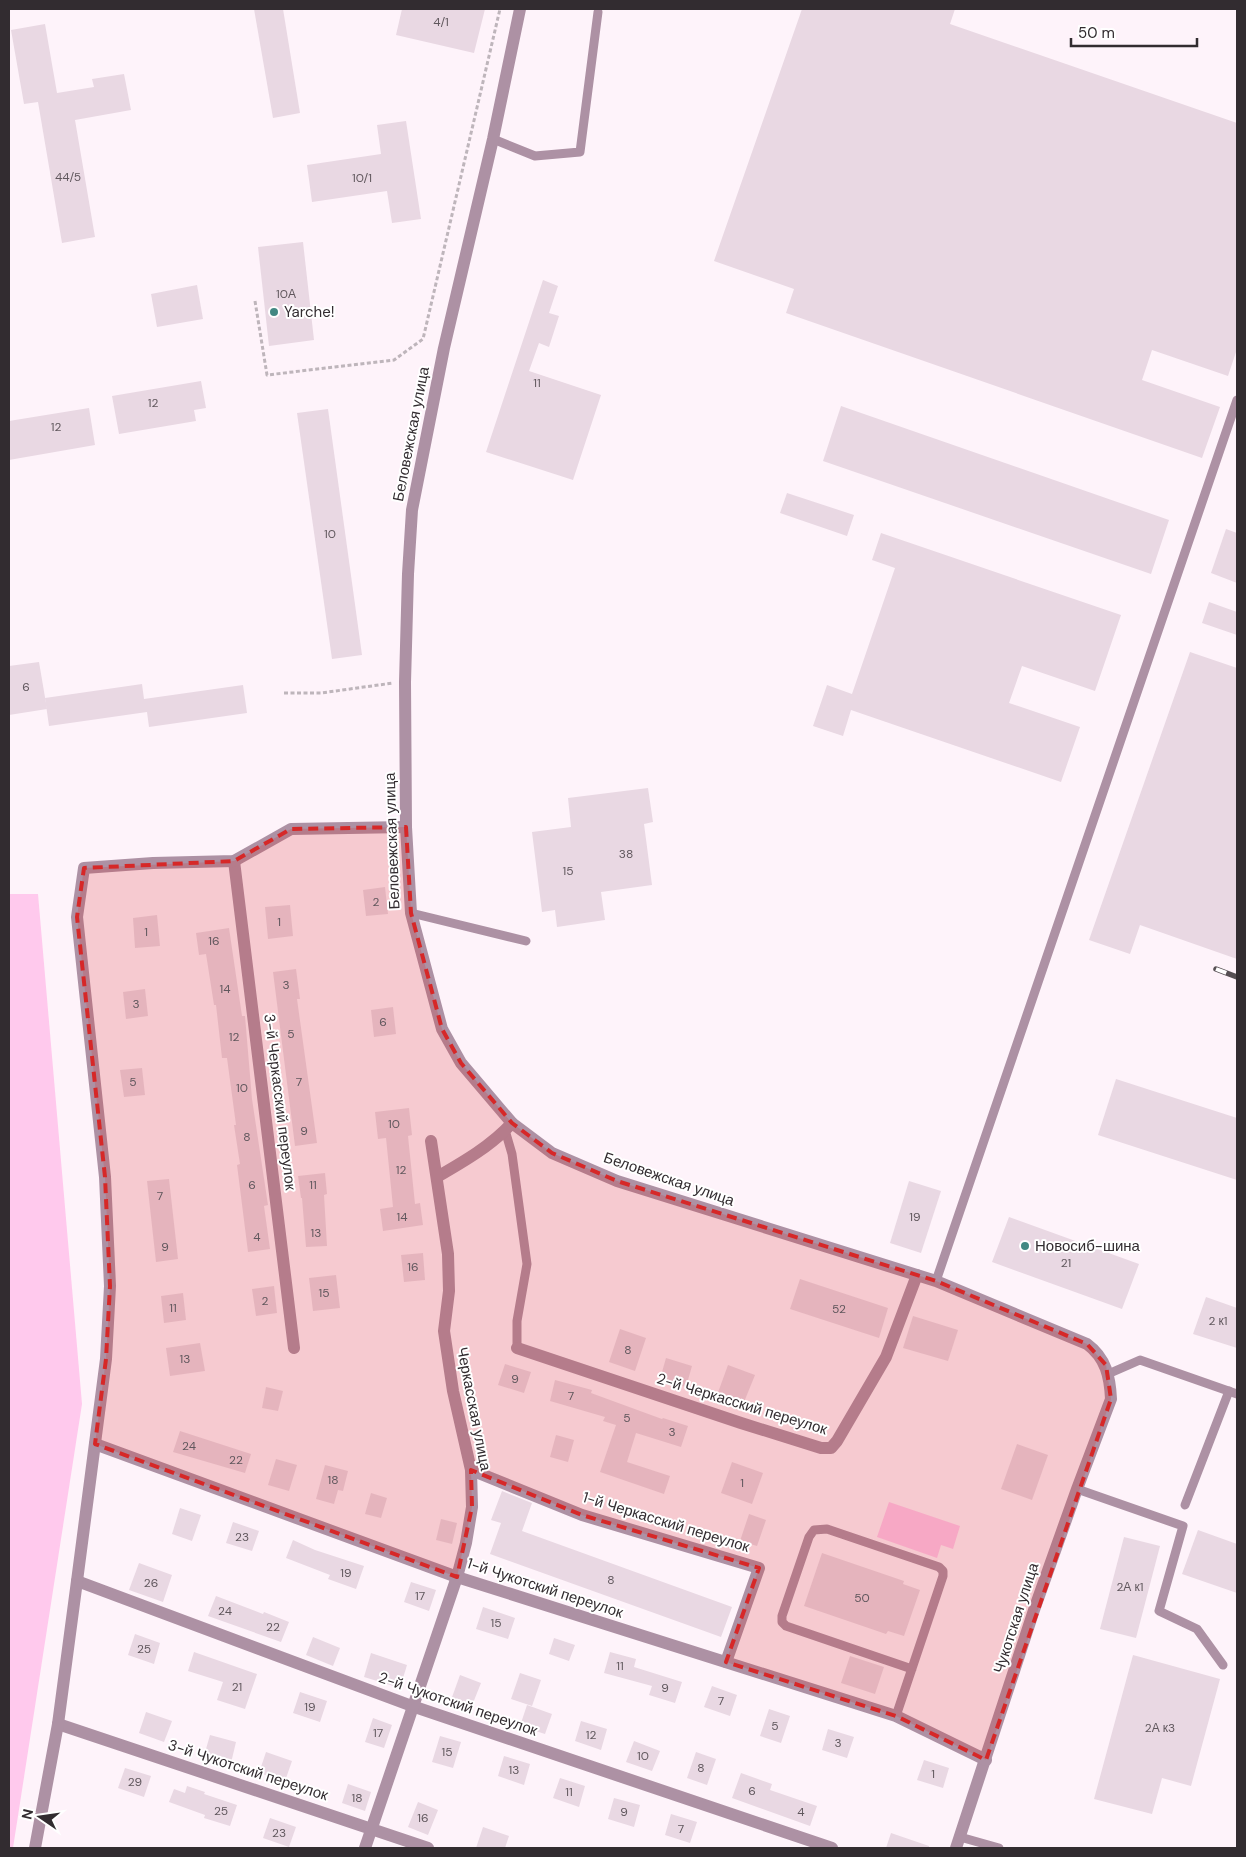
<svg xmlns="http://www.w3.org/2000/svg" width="1246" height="1857" font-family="'DM Sans',sans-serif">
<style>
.green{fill:#ffc9ed}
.building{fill:#e9d8e3}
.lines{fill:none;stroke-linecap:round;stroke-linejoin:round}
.path{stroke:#beb5bb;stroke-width:3;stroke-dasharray:4 2.5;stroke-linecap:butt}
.service{stroke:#ad91a4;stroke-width:9}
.minor{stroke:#ad91a4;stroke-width:12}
.rail-casing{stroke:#564f53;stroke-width:5.5}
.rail{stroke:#fff;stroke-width:4;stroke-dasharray:11;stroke-linecap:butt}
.marked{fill:#d62828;fill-opacity:0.2;stroke:#d62828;stroke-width:4;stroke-dasharray:10 6;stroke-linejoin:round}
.poi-dot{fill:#418882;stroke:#fff;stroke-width:2}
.labels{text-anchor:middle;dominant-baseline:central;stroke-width:4;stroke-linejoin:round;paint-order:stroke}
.number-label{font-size:12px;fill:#60575d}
.poi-label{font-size:15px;fill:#322c30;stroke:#fff;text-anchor:start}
.street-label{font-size:15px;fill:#322c30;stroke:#fff}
</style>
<rect width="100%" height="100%" fill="#fef3fa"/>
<g class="green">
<polygon points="9,894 38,894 82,1404 13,1848 9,1848"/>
<polygon points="889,1502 960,1526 953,1549 941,1545 937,1558 877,1537"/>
</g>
<g class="building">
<polygon points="254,9 283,9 300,113 273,118"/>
<polygon points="402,9 485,9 474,53 396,35"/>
<polygon points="802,9 955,9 950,24 1237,123 1237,349 1228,376 1152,350 1142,380 1220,407 1202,458 786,313 794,289 714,261"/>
<polygon points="45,24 57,93 94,87 92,79 124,74 131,110 75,120 95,237 62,243 38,102 24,104 11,30"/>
<polygon points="406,121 421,219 392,223 387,191 312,202 307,165 381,154 377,125"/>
<polygon points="303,242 314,340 269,346 258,247"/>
<polygon points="543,280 558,286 549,313 559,316 549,347 539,343 529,371 601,395 573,480 486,452"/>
<polygon points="197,285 203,319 157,327 151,294"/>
<polygon points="201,381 206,408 194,410 196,421 119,434 112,396"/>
<polygon points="841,406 1169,520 1151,574 823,461"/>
<polygon points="89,408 95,445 9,460 9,421"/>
<polygon points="328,409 362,655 332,659 297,413"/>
<polygon points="787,493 854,515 847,536 780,513"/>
<polygon points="1226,529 1237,533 1237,583 1211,573"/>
<polygon points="881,533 1121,615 1095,691 1022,666 1009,703 1080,727 1061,782 851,710 843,736 813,726 827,685 852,694 895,568 872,560"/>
<polygon points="1209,602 1237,612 1237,635 1202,623"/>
<polygon points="1190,652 1237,668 1237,959 1140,925 1130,954 1089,940"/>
<polygon points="39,662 47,709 9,715 9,666"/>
<polygon points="142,684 144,699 243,685 247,713 149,727 147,712 49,726 45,698"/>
<polygon points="648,788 653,822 644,824 652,885 601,892 605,920 557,927 555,910 542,912 532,832 571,827 568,798"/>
<polygon points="385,887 388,914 366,916 363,890"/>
<polygon points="290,905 293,936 268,939 265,907"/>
<polygon points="157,915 160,946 135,948 133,918"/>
<polygon points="229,928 242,1016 245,1016 252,1099 268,1205 264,1206 270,1249 248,1252 237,1165 240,1164 234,1125 236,1125 227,1058 222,1058 216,1005 214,1005 206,954 199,955 196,933"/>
<polygon points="296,969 300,999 297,999 317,1143 295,1146 273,972"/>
<polygon points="145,989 148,1016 126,1019 123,992"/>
<polygon points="393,1007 396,1034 374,1037 371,1010"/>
<polygon points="142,1068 145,1095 124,1097 120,1070"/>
<polygon points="1116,1079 1237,1118 1237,1180 1098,1135"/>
<polygon points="409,1108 412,1135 408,1136 415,1204 420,1203 423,1225 383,1231 380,1209 393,1207 386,1138 378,1139 375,1112"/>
<polygon points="325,1173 327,1194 324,1195 327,1246 306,1247 302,1198 301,1198 298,1176"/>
<polygon points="169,1179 178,1259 156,1262 147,1181"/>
<polygon points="909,1181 941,1191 921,1253 890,1243"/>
<polygon points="1009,1217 1139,1264 1122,1309 992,1262"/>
<polygon points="423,1253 425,1280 404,1282 401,1255"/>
<polygon points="336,1275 340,1308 313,1311 309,1278"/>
<polygon points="800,1279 888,1308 879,1338 790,1309"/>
<polygon points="274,1286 277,1313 256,1316 252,1289"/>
<polygon points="183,1293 186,1320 164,1323 161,1296"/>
<polygon points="1206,1297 1237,1308 1237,1348 1193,1334"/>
<polygon points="913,1316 958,1330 948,1361 903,1348"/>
<polygon points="620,1329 646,1338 635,1371 609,1362"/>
<polygon points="200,1343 205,1371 170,1376 166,1348"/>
<polygon points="666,1358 692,1366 686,1387 660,1379"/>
<polygon points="505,1364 531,1372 524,1393 498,1385"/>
<polygon points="728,1365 755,1375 742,1407 716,1398"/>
<polygon points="555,1380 592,1390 591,1393 662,1419 663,1418 688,1426 681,1447 636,1433 627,1462 670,1476 664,1494 600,1472 616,1425 603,1421 605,1417 550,1401"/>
<polygon points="266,1387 283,1391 278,1411 262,1408"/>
<polygon points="180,1431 251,1454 245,1473 173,1452"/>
<polygon points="556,1435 574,1440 568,1462 550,1457"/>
<polygon points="1017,1444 1048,1455 1032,1500 1001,1489"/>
<polygon points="276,1459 297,1465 289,1491 268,1485"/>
<polygon points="732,1462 763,1473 752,1504 721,1493"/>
<polygon points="325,1465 348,1471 343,1491 338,1490 334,1504 316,1499"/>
<polygon points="502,1491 532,1503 522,1531 732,1607 721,1637 490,1554 501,1523 491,1520"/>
<polygon points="371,1493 387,1498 381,1518 365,1514"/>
<polygon points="180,1508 201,1515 192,1541 172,1534"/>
<polygon points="749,1514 766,1520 757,1546 740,1541"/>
<polygon points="441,1519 457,1523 452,1544 436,1540"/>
<polygon points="233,1522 259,1531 252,1551 226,1543"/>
<polygon points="1198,1530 1237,1544 1237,1593 1182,1574"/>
<polygon points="1124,1537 1160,1546 1136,1638 1100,1629"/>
<polygon points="293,1540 315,1550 364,1566 356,1589 328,1579 330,1575 286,1558"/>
<polygon points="822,1553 904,1581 903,1584 920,1590 904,1636 888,1631 886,1634 804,1606"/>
<polygon points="139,1563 172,1575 163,1602 129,1590"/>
<polygon points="411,1582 436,1590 429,1611 404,1602"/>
<polygon points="216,1596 263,1614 264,1612 289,1622 281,1642 208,1616"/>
<polygon points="483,1607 515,1618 508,1639 476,1629"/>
<polygon points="135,1634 160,1643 154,1664 128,1655"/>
<polygon points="313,1637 340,1648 333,1666 306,1655"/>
<polygon points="554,1638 575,1645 569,1661 549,1654"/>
<polygon points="194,1652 257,1674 245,1709 217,1700 223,1682 188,1671"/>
<polygon points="610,1652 636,1659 634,1667 682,1682 675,1703 649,1695 652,1686 604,1673"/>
<polygon points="371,1653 407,1665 400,1688 364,1677"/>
<polygon points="1133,1655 1220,1679 1191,1786 1162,1778 1152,1814 1094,1799"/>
<polygon points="850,1656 884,1667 875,1694 841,1683"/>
<polygon points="520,1673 541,1680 532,1706 511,1699"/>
<polygon points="460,1675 481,1683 471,1708 451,1700"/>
<polygon points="712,1686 737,1695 730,1716 704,1707"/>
<polygon points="300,1692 327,1701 320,1722 293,1713"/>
<polygon points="527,1705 552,1714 545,1734 520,1726"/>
<polygon points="769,1709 790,1716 781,1743 760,1736"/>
<polygon points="146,1712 172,1721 164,1742 139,1733"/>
<polygon points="373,1718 392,1725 384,1748 365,1742"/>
<polygon points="581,1721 607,1729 601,1750 575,1741"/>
<polygon points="828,1729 854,1737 847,1758 822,1750"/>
<polygon points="210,1735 236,1742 231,1763 204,1756"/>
<polygon points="440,1736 461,1742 453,1768 432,1762"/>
<polygon points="634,1741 660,1751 652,1771 626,1762"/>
<polygon points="266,1752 292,1761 285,1781 259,1773"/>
<polygon points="696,1752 716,1759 707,1785 687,1778"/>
<polygon points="504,1756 530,1764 524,1785 498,1776"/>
<polygon points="924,1760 949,1768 943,1788 917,1780"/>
<polygon points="125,1768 151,1776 144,1797 118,1788"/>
<polygon points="741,1773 772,1784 770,1790 817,1806 810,1826 732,1798"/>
<polygon points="560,1778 585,1786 579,1807 553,1798"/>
<polygon points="348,1784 371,1792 365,1811 342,1803"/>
<polygon points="187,1786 205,1792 204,1794 237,1805 230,1826 204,1818 205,1815 169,1802 174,1789 185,1793"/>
<polygon points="614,1798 640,1805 634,1827 608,1819"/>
<polygon points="418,1802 438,1810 428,1835 408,1827"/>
<polygon points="671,1814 697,1822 690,1843 665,1835"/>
<polygon points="270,1818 296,1827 289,1847 263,1838"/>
<polygon points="483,1827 509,1836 505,1848 476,1848"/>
<polygon points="891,1833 929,1846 929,1848 886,1848"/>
</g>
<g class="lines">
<g class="path">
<polyline points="255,301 267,375 394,360 423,339 500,9"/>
<polyline points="284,693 321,693 393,683"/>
</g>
<g class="service">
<polyline points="493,139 535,156 580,152 598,12"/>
<polyline points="411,913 526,941"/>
<polyline points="505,1130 512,1154 527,1264 517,1321 517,1348"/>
<polyline points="936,1281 1237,400"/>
<polyline points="1108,1374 1140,1360 1237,1394"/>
<polyline points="1077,1489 1183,1526 1159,1611 1197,1629 1223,1665"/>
<polyline points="1185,1505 1229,1391"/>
<polyline points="896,1716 943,1576 943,1571 939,1567 827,1529 814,1530 809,1537 782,1616 782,1622 786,1626 912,1669"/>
<polyline points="960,1837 999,1848"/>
</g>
<g class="minor">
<path d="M520,9L493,139L444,348L412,510L408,574L405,682L406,827L411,913L442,1029L461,1063L512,1123L552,1153L617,1181L936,1281L1087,1344C1106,1358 1110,1377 1111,1399L1077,1489L1034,1610L956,1848"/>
<polyline points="234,861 294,1348"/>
<path d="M437,1177C463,1162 491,1146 512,1123"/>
<polyline points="517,1348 741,1423 821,1448 831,1448 837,1441 886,1357 917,1275"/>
<polyline points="95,1444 457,1577 896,1716 986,1760"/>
<polyline points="471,1470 582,1515 759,1568 726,1662"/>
<polyline points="77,1581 412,1706 832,1848"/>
<polyline points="58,1724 428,1848"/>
<polyline points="35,1848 58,1724 77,1581 106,1359 110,1286 105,1177 77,917 84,868 153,863 234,861 291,829 406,827"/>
<polyline points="365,1848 457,1577 466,1543 472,1507 471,1470 453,1391 444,1331 449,1291 448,1254 431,1141"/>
</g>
<g class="rail-casing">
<polyline id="rail" points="1216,969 1237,977"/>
</g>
<use href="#rail" class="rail"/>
</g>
<path class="marked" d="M406,827L411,913L442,1029L461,1063L512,1123L552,1153L617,1181L936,1281L1087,1344L1106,1365L1111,1399L986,1760L896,1716L726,1662L759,1568L582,1515L471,1470L472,1507L457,1577L95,1444L106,1359L110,1286L105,1177L77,917L84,868L234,861L291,829Z"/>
<g class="poi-dot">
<circle cx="274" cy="312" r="5"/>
<circle cx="1025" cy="1246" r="5"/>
</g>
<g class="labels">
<g class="number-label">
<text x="441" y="22">4/1</text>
<text x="68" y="177">44/5</text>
<text x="362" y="178">10/1</text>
<text x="286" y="294">10А</text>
<text x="537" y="383">11</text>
<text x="153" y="403">12</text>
<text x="56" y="427">12</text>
<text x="330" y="534">10</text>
<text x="26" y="687">6</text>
<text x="626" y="854">38</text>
<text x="568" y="871">15</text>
<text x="376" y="902">2</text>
<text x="279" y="922">1</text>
<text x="146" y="932">1</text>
<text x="214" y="941">16</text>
<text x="286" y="985">3</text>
<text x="225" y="989">14</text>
<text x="136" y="1004">3</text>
<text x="383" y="1022">6</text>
<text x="291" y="1034">5</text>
<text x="234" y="1037">12</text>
<text x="133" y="1082">5</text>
<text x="299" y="1082">7</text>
<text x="242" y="1088">10</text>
<text x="394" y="1124">10</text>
<text x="304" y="1131">9</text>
<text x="247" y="1137">8</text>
<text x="401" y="1170">12</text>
<text x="252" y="1185">6</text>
<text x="313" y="1185">11</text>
<text x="160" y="1196">7</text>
<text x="402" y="1217">14</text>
<text x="915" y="1217">19</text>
<text x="316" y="1233">13</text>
<text x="257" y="1237">4</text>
<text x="165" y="1247">9</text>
<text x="1066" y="1263">21</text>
<text x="413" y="1267">16</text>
<text x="324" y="1293">15</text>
<text x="265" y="1301">2</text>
<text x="173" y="1308">11</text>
<text x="839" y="1309">52</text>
<text x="1218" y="1321">2 к1</text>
<text x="628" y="1350">8</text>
<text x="185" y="1359">13</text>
<text x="515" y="1379">9</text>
<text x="571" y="1396">7</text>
<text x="627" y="1418">5</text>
<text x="672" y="1432">3</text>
<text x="189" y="1446">24</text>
<text x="236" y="1460">22</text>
<text x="333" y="1480">18</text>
<text x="742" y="1483">1</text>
<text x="242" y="1537">23</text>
<text x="346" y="1573">19</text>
<text x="611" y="1580">8</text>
<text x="151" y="1583">26</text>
<text x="1130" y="1587">2А к1</text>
<text x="420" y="1596">17</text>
<text x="862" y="1598">50</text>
<text x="225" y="1611">24</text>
<text x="496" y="1623">15</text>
<text x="273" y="1627">22</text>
<text x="144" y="1649">25</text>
<text x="620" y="1666">11</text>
<text x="237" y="1687">21</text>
<text x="665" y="1688">9</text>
<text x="721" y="1701">7</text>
<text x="310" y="1707">19</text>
<text x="775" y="1726">5</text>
<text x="1160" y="1728">2А к3</text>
<text x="378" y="1733">17</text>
<text x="591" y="1735">12</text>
<text x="838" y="1743">3</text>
<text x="447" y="1752">15</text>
<text x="643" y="1756">10</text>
<text x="701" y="1768">8</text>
<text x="514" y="1770">13</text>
<text x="933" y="1774">1</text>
<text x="135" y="1782">29</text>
<text x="752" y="1791">6</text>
<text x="569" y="1792">11</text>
<text x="357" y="1798">18</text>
<text x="221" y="1811">25</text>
<text x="624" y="1812">9</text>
<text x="801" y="1812">4</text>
<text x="423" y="1818">16</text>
<text x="681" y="1829">7</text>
<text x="279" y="1833">23</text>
</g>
<g class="poi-label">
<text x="284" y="312">Yarche!</text>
<text x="1035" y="1246">Новосиб-шина</text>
</g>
<g class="street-label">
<text transform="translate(411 434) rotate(-79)">Беловежская улица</text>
<text transform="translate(392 841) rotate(-92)">Беловежская улица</text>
<text transform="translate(280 1102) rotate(83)">3-й Черкасский переулок</text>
<text transform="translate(669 1179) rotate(19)">Беловежская улица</text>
<text transform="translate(742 1404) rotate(17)">2-й Черкасский переулок</text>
<text transform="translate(474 1409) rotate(79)">Черкасская улица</text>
<text transform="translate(666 1522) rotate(17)">1-й Черкасский переулок</text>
<text transform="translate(545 1588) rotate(18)">1-й Чукотский переулок</text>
<text transform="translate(1016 1618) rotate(-72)">Чукотская улица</text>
<text transform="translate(458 1704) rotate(19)">2-й Чукотский переулок</text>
<text transform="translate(248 1770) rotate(18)">3-й Чукотский переулок</text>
</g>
</g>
<rect width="1246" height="1857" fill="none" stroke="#322c30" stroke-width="20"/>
<g transform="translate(40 1817) rotate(283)" stroke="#ffffff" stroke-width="4" paint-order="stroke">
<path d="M0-4L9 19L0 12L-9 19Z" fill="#322c30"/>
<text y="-8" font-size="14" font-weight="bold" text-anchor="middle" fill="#322c30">N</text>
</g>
<path d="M1071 38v8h126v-8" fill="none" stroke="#322c30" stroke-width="2.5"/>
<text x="1078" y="38" font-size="15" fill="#322c30" stroke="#ffffff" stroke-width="4" paint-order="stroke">50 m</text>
</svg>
